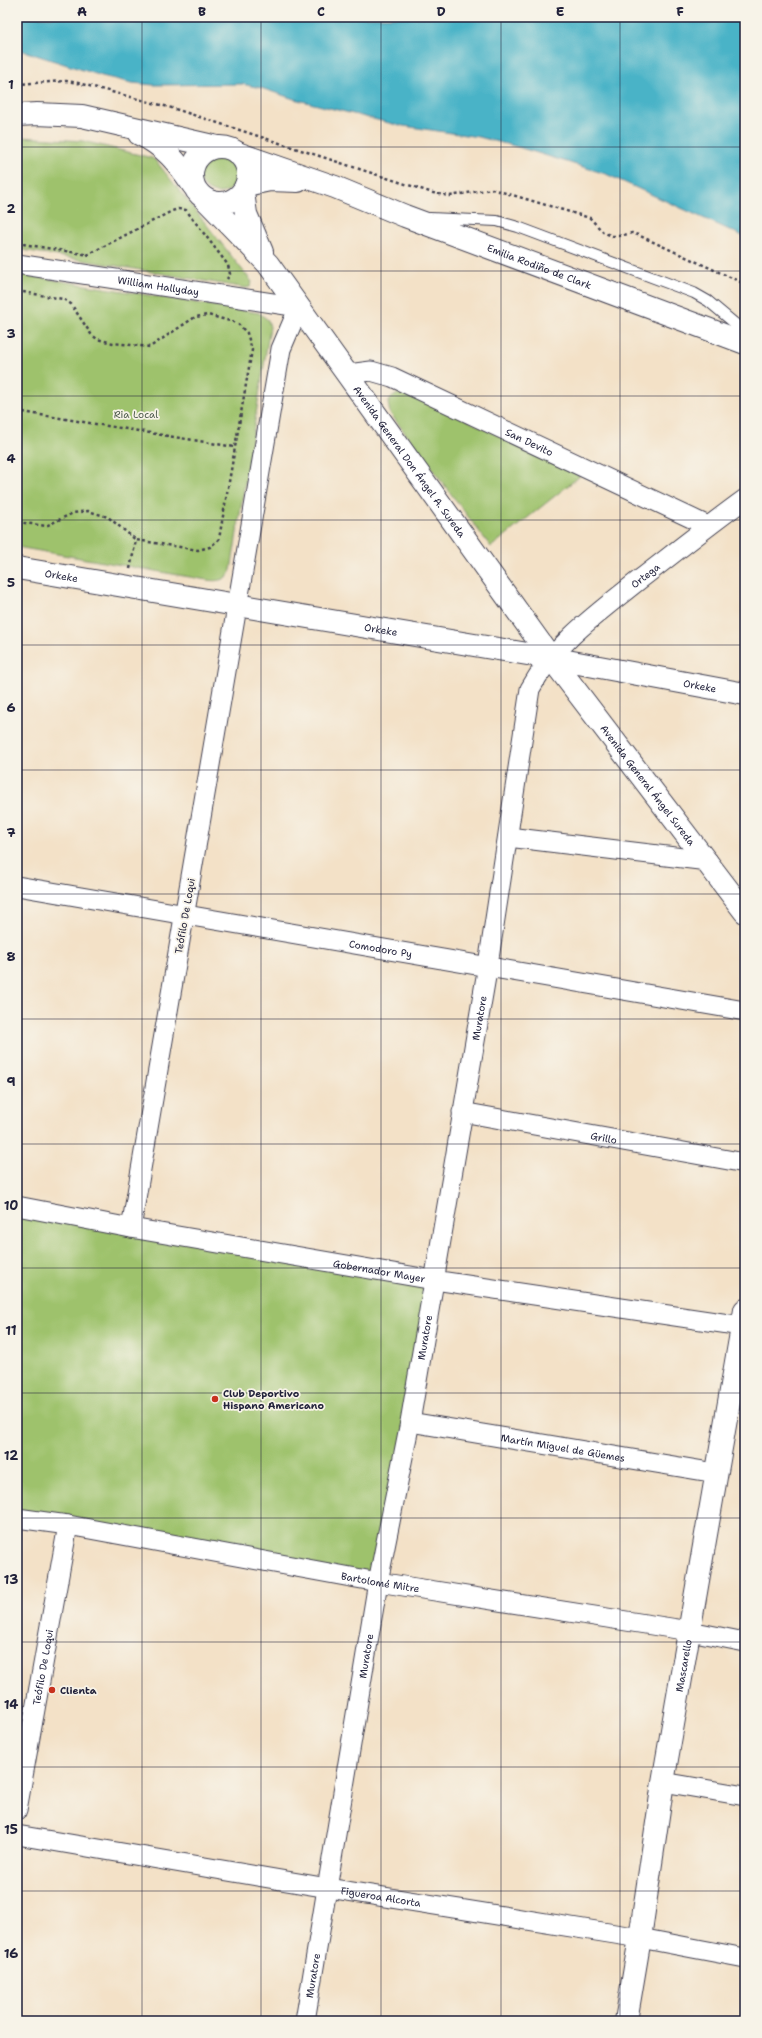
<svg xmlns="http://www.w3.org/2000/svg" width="762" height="2038" font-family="'Shantell Sans',sans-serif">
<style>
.green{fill:#9ec26c;stroke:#607254}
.water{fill:#49b3c7;stroke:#366a81}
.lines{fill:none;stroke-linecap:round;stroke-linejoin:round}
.service-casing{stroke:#413f50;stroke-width:12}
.minor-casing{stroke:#413f50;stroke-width:21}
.secondary-casing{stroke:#413f50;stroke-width:24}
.primary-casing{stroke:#413f50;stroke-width:24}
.path{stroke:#413f50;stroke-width:2.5;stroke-dasharray:3 3;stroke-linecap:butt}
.service{stroke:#fff;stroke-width:10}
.minor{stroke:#fff;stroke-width:19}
.secondary{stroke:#fff;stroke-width:22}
.primary{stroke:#fff;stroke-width:22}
.grid{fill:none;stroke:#22223b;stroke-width:1;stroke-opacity:0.55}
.poi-dot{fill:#c8321e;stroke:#f7f3e8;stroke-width:1.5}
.labels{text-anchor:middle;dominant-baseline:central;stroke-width:3.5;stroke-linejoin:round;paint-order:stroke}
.street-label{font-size:10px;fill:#22223b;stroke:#f7f3e8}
.park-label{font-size:10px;fill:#4d5a4c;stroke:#f7f3e8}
.poi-label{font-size:10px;font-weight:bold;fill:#22223b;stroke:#f7f3e8;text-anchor:start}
.neatline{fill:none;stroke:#22223b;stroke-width:1.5}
.grid-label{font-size:13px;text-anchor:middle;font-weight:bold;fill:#22223b}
</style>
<rect width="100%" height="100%" fill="#f7f3e8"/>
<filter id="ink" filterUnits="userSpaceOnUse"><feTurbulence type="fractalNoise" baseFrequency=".025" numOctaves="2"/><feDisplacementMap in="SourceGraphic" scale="8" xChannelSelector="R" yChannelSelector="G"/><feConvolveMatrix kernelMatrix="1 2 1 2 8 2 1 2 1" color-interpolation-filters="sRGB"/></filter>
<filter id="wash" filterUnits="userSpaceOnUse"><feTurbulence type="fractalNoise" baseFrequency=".012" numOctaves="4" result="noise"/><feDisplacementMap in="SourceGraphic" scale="16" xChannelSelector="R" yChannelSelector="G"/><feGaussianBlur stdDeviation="0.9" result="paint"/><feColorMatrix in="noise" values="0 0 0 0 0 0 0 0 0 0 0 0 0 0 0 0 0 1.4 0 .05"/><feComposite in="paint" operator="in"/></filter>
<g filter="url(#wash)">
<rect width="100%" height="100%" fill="#f3e1c7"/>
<g class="green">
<polygon points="21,137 83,141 152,158 156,161 252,282 250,287 246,288 17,249 17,138"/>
<circle cx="219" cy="173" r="20"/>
<path d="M17,274L259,313L268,320L270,327L231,570C227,580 218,582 207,580L17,547Z"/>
<path d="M410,392L580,476L491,547L390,413L388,403C394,393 399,393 410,392Z"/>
<polygon points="17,1206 434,1280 378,1582 17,1518"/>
</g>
<polygon class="water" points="17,17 745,17 745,237 606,174 518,147 479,137 397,125 294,99 261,88 242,84 154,85 132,83 102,76 17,49"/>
</g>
<g filter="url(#ink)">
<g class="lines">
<g class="service-casing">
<polyline id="service" points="430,218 497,221 518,227 694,293 708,301 745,332"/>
</g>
<g class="minor-casing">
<g id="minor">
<path id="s1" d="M17,264L299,307L281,349L131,1228"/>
<path id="s2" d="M348,374L371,371L392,377L708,526"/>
<polyline points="508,837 708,861"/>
<path id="s3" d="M17,886L745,1011"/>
<path id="s4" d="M462,1112L745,1163"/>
<path id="s5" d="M17,1206L131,1228L434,1280L742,1326"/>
<path id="s6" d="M410,1422L716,1473"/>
<path id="s7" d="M17,1518L68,1525L378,1582L690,1631L745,1642"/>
<polyline points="663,1782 745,1796"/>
<path id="s8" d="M17,1810L68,1525"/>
<path id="s9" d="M17,1835L328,1888L640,1938L745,1958"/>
<path id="s10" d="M305,2021L378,1582L410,1422L488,965L530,689C555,643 599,612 639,580C674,553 709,525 745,499"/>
</g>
</g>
<g class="secondary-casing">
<g id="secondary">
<polyline points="243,192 246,214 262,252"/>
<path id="s11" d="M206,200L268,264L551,658L745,912"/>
<path id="s12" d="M626,2021L640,1938L663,1782L745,1310"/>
</g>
</g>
<g class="primary-casing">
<g id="primary">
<polyline points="17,115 37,114 82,116 217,147"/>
<path d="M139,134C164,145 178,163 193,185"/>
<circle cx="220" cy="175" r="28"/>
<path id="s13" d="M237,153L335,187L405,216L745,343"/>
<polyline points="246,185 270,180 298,181"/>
<path id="s14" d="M17,568L551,658L745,694"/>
</g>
</g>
<g class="path">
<polyline points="17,84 66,81 78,83 172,108 433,193 450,196 492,189 590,218 603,232 612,236 619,236 632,233 638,235 745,284"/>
<polyline points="17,243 89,255"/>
<polyline points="87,255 172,211 178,209 186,210 228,265 230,274 227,279"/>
<polyline points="17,291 63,299 71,304 91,334 97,339 113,343 150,347 195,317 208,315 237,323 247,333 252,350 219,539 210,547 198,550 136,540 108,517 88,511 73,513 46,526 17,522"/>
<polyline points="17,411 235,447"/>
<polyline points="130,569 136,540"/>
</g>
<use href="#service" class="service"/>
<use href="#minor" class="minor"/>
<use href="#secondary" class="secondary"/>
<use href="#primary" class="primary"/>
</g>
</g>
<path class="grid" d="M142,17V2021M261,17V2021M381,17V2021M501,17V2021M620,17V2021M17,147H745M17,271H745M17,396H745M17,520H745M17,645H745M17,770H745M17,894H745M17,1019H745M17,1144H745M17,1268H745M17,1393H745M17,1518H745M17,1642H745M17,1767H745M17,1891H745"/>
<g class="poi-dot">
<circle cx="215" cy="1399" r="4"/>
<circle cx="52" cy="1690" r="4"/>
</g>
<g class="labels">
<g class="street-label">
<text stroke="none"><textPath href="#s13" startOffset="323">Emilia Rodiño de Clark</textPath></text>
<text stroke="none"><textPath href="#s1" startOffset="143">William Hallyday</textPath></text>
<text stroke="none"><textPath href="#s2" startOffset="197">San Devito</textPath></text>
<text stroke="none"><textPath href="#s11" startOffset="332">Avenida General Don Ángel A. Sureda</textPath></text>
<text stroke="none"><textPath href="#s14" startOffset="45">Orkeke</textPath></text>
<text stroke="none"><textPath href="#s10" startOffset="1514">Ortega</textPath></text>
<text stroke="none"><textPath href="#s14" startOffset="369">Orkeke</textPath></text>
<text stroke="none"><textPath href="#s14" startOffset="693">Orkeke</textPath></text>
<text stroke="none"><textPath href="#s11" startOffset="734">Avenida General Ángel Sureda</textPath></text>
<text transform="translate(185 916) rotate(-80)">Teófilo De Loqui</text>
<text stroke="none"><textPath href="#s3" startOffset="369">Comodoro Py</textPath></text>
<text stroke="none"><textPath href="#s10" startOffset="1018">Muratore</textPath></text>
<text stroke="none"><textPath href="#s4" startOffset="144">Grillo</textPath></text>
<text stroke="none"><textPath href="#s5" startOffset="368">Gobernador Mayer</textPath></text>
<text stroke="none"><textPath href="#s10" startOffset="694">Muratore</textPath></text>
<text stroke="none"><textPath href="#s6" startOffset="155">Martín Miguel de Güemes</textPath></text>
<text stroke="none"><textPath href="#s7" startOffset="369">Bartolomé Mitre</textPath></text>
<text stroke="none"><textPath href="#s10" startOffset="370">Muratore</textPath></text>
<text stroke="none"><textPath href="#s12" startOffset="360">Mascarello</textPath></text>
<text stroke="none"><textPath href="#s8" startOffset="145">Teófilo De Loqui</textPath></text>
<text stroke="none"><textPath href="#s9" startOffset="369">Figueroa Alcorta</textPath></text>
<text stroke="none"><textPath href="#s10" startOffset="46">Muratore</textPath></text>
</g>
<g class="park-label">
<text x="136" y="414">Ria Local</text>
</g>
<g class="poi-label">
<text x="223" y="1393">Club Deportivo<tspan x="223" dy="12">Hispano Americano</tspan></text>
<text x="60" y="1690">Clienta</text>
</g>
</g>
<rect width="762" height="2038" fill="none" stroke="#f7f3e8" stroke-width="44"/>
<rect x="22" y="22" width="718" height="1994" class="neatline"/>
<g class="grid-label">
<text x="82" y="16">A</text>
<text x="202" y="16">B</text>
<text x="321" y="16">C</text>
<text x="441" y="16">D</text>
<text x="560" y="16">E</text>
<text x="680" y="16">F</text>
<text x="11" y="89">1</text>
<text x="11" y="213">2</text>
<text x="11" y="338">3</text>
<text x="11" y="463">4</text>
<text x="11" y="587">5</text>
<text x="11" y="712">6</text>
<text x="11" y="837">7</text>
<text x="11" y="961">8</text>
<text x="11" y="1086">9</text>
<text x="11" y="1210">10</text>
<text x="11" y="1335">11</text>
<text x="11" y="1460">12</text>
<text x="11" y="1584">13</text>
<text x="11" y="1709">14</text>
<text x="11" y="1834">15</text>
<text x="11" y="1958">16</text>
</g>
</svg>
